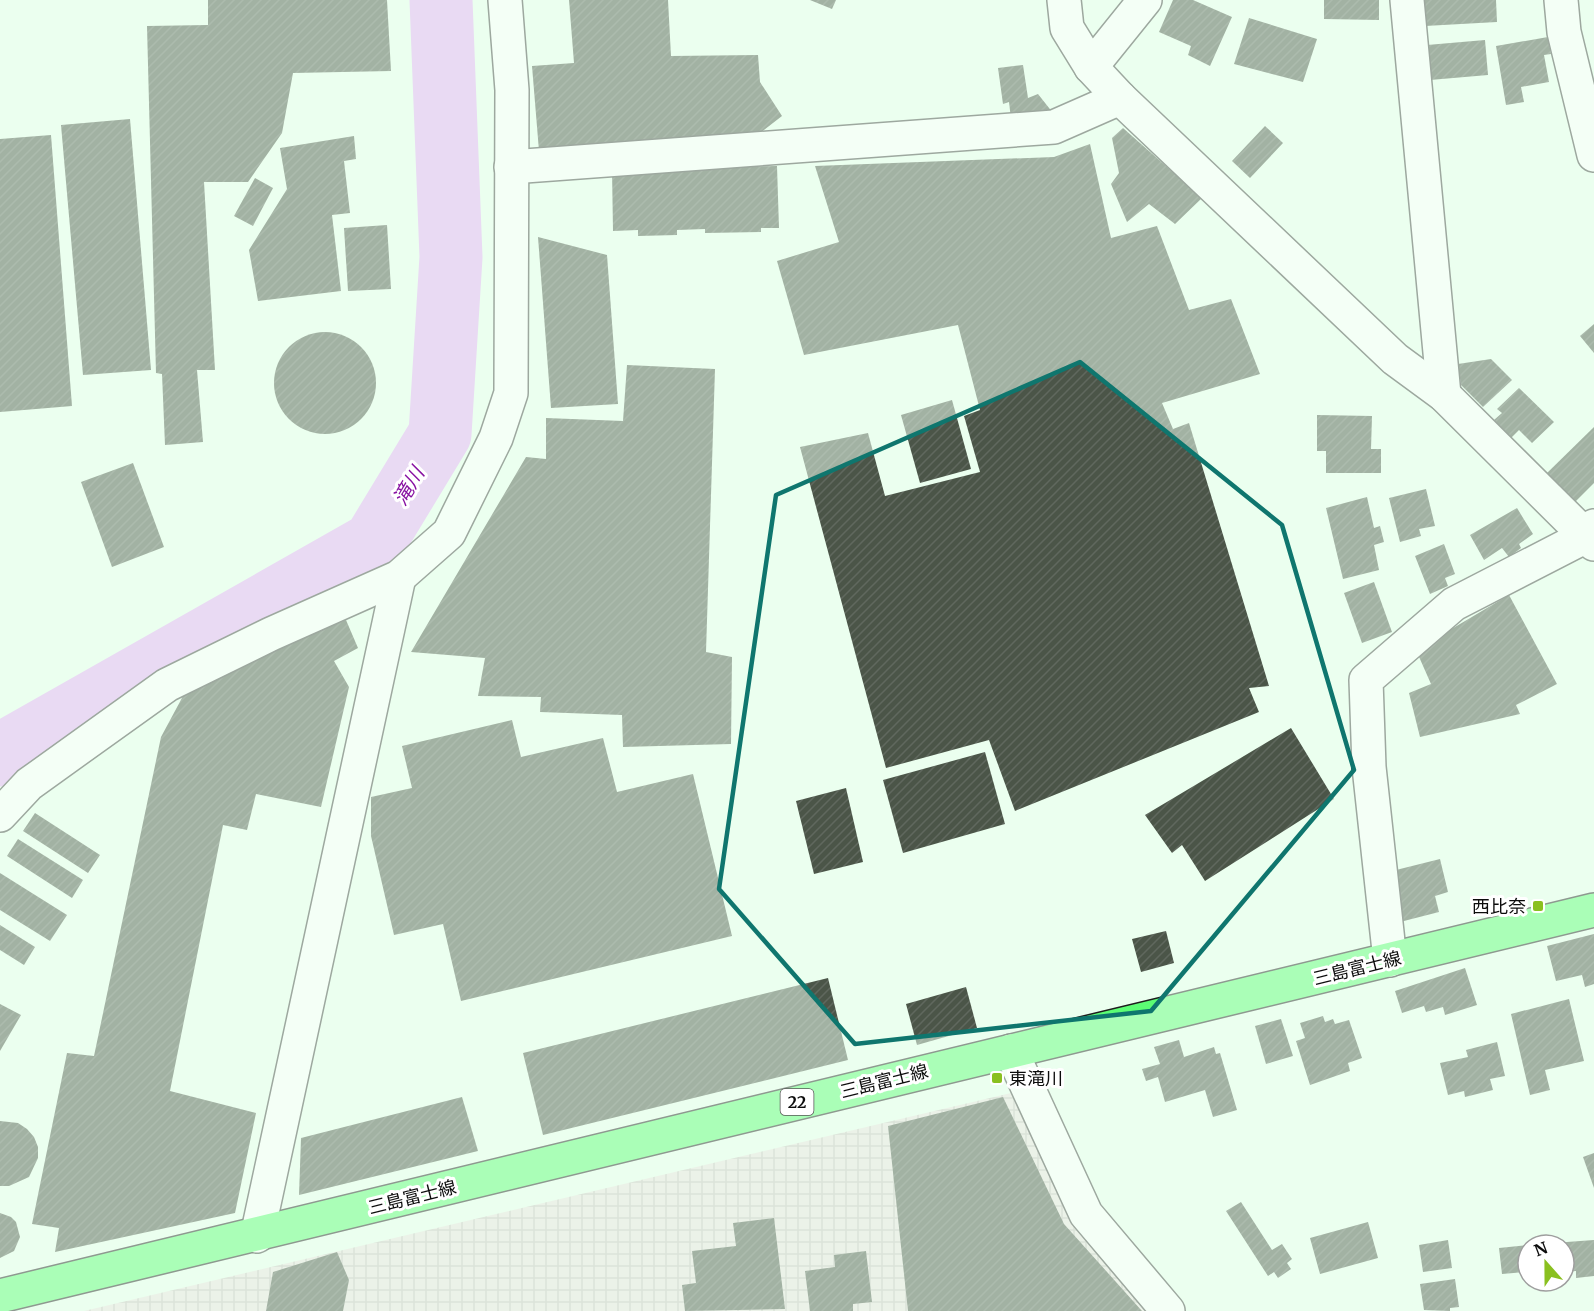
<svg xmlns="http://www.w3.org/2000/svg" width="1594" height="1311" font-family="Merriweather,'Noto Sans JP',serif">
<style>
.industrial{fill:url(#industrial-grid)}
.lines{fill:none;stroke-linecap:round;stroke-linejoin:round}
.river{stroke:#e6aef8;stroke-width:63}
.building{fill:url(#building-hatch)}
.minor-casing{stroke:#3f3f3f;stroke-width:36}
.major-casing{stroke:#1d1d1d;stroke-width:36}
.minor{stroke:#fff;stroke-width:33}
.major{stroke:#5cfd74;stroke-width:33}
.marked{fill:none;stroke:#0f766e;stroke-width:4.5;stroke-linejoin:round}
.poi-dot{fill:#8ac020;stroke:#fff;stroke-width:2}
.labels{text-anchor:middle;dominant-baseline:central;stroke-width:6;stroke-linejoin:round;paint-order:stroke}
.shield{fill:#fff;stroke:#555;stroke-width:1.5}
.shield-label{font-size:16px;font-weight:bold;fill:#0c0c0c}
.poi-label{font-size:18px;fill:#0c0c0c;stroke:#fff;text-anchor:end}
.street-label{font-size:18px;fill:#0c0c0c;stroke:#fff}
.water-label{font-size:20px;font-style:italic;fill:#8811a2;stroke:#fff}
</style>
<defs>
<pattern id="industrial-grid" width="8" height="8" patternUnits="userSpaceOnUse" patternTransform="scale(1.5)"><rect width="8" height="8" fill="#ebe3e0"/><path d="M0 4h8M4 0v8" fill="none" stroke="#c8c2bf"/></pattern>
<pattern id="building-hatch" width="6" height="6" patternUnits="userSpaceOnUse" patternTransform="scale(1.5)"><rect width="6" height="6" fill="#4b5548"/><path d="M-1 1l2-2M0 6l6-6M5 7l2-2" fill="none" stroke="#60685e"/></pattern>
</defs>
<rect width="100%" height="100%" fill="#ebffef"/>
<polygon class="industrial" points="1011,1093 1071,1221 1158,1311 84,1311"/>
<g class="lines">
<polyline class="river" points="0,755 374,543 440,434 451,257 441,0"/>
</g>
<g class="building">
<polygon points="208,0 387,0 391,71 293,73 282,133 248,182 204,182 215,370 197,370 203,442 165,445 162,374 156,373 147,26 208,25"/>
<polygon points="569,0 668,0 671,56 758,55 760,82 782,116 746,144 539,151 532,66 574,63"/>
<polygon points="810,0 836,0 832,9"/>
<polygon points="1173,0 1193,0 1232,17 1210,66 1188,55 1191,46 1159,32"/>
<polygon points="1324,0 1379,0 1379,20 1324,19"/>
<polygon points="1424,0 1496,0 1497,22 1425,26"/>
<polygon points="1249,18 1317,39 1303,82 1234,64"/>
<polygon points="1548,37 1551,54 1544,55 1549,82 1521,87 1524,102 1506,105 1496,46"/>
<polygon points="1485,40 1488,75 1430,80 1427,45"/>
<polygon points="1023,65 1028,98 1038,94 1053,113 1011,119 1009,102 1003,104 998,68"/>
<polygon points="130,119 151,370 83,375 61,125"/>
<polygon points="1265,126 1283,143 1250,178 1232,161"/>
<polygon points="1123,128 1202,198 1175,224 1149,204 1127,222 1111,184 1119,173 1112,138"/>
<polygon points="51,135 72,406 0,412 0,139"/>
<polygon points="354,136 356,159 344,161 350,213 332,215 341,291 258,301 249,250 287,189 280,148"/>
<polygon points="1090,144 1111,238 1157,226 1189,310 1231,299 1260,374 1162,403 1173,429 1189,423 1269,686 1249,688 1259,712 1015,811 989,740 886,768 800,447 868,433 885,496 980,472 964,416 980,410 958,325 804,355 777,261 839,242 815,166 1054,157"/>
<polygon points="777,166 779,228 761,228 761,232 705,233 705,229 677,230 677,235 638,236 638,230 613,231 612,170"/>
<polygon points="255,178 273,188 253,226 234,216"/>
<polygon points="387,225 391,289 348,291 344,228"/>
<polygon points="538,237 607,255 618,404 551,408"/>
<polygon points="1594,324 1594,353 1580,336"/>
<circle cx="325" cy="383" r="51"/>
<polygon points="1491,359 1512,380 1483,407 1461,385 1458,364"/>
<polygon points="627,365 715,369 706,652 732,657 731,744 623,747 622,715 540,712 541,697 478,696 485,658 411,652 526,457 546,459 546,418 623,421"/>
<polygon points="1519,388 1554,422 1532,443 1519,430 1511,438 1494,420 1502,413 1497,409"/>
<polygon points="952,400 971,469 920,483 901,415"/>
<polygon points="1317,415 1372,416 1371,449 1381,449 1381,473 1326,473 1326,451 1317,451"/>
<polygon points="1594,427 1594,483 1573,504 1545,475"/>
<polygon points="133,463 164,547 112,567 81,482"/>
<polygon points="1426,489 1435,526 1419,529 1421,536 1400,542 1389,498"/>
<polygon points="1367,497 1374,528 1380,526 1384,542 1374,545 1379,570 1343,579 1326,508"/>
<polygon points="1517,508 1533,534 1519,544 1521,548 1509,557 1502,548 1484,560 1470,535"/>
<polygon points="1444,544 1455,574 1445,578 1448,586 1430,594 1415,556"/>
<polygon points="1374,582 1392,632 1362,643 1344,593"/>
<polygon points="1509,595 1557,684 1516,705 1520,714 1420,737 1409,693 1431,684 1416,650"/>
<polygon points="346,620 358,648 334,661 349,687 321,807 256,794 247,830 223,825 170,1091 256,1113 235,1213 55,1252 59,1228 32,1224 67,1053 94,1056 161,737 190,683"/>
<polygon points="512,720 521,757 603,738 617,792 693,774 732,936 461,1001 443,924 394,935 371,836 371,797 412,788 402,746"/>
<polygon points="1291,728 1334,799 1205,881 1182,845 1172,853 1145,815"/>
<polygon points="985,752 1005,824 903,853 883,780"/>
<polygon points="846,788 863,862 814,874 796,801"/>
<polygon points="35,813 100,855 88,873 23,831"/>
<polygon points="18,839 83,880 72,898 7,856"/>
<polygon points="1440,859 1448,892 1435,896 1439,912 1400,922 1388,872"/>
<polygon points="0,873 67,915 50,941 0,910"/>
<polygon points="0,925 35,947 24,965 0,950"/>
<polygon points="1166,931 1174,963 1141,972 1132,939"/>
<polygon points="1594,934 1594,984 1585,987 1582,975 1556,981 1547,946"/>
<polygon points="1465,968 1477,1005 1445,1015 1443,1007 1426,1012 1424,1006 1402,1013 1395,991"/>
<polygon points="828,978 848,1060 543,1135 523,1053"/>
<polygon points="966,987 977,1028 917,1045 906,1004"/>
<polygon points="1569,999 1584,1061 1545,1070 1550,1090 1530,1095 1511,1014"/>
<polygon points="0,1004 21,1015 0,1051"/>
<polygon points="1323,1016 1325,1022 1333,1019 1335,1024 1349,1020 1362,1058 1348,1063 1350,1071 1310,1085 1296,1041 1305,1038 1300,1023"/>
<polygon points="1281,1019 1293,1056 1266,1064 1255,1026"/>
<polygon points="1179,1040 1184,1057 1214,1047 1216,1054 1220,1053 1237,1110 1213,1117 1205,1090 1165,1102 1158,1077 1146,1081 1142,1069 1160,1064 1154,1047"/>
<polygon points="1497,1042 1505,1076 1490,1079 1493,1090 1465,1097 1464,1091 1448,1095 1440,1063 1468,1057 1466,1050"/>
<polygon points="462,1097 478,1151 299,1195 301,1138"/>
<polygon points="1003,1097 1064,1224 1142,1311 908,1311 888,1126"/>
<polygon points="0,1121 18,1123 27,1129 34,1137 38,1147 38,1158 29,1177 9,1186 0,1186"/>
<polygon points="1594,1153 1594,1188 1583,1157"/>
<polygon points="1241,1202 1272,1250 1282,1244 1292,1259 1287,1263 1291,1269 1278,1278 1274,1272 1268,1276 1226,1211"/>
<polygon points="0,1213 11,1217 16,1222 20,1237 14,1251 0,1258"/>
<polygon points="774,1218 785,1309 685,1311 682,1285 696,1283 692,1251 736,1246 733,1223"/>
<polygon points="1368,1222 1378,1258 1320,1274 1310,1238"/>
<polygon points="1448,1240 1452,1268 1423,1272 1419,1245"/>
<polygon points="1594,1240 1594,1276 1576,1278 1576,1271 1564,1272 1564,1245 1553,1245 1553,1243"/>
<polygon points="1528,1245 1528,1282 1525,1272 1502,1274 1499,1248"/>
<polygon points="866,1251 872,1302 853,1304 853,1311 810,1311 805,1271 835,1267 834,1255"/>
<polygon points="337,1252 349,1280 343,1311 266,1311 273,1272"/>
<polygon points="1455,1279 1459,1307 1450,1308 1450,1311 1424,1310 1420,1284"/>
</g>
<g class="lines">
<g class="minor-casing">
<g id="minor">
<polyline points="1064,0 1067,28 1091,67 1120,98 1395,359 1444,395 1594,544"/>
<polyline points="1407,0 1444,395"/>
<polyline points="1561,0 1564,32 1594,155"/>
<polyline points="1091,67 1145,0"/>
<polyline points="511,167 1054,127 1120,98"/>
<polyline points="0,815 29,784 167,685 271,634 399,577 449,533 496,438 511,393 512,90 505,0"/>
<polyline points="1390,960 1369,767 1366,680 1454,604 1586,536 1594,526"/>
<polyline points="1011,1051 1086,1214 1168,1311"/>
<polyline points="257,1236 399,577"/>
</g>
</g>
<g class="major-casing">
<polyline id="major" points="0,1296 1594,910"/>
</g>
<use href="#minor" class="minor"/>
<use href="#major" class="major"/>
</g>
<path d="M0 0H1594V1311H0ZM1080,362L1282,525L1354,770L1151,1011L855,1044L719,889L776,495Z" fill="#ebffef" fill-opacity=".55" fill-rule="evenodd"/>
<path class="marked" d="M1080,362L1282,525L1354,770L1151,1011L855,1044L719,889L776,495Z"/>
<g class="poi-dot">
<rect x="1532" y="900" width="12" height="12" rx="3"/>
<rect x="991" y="1072" width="12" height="12" rx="3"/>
</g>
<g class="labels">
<rect class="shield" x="780.5" y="1089" width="33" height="26" rx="4.5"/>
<g class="shield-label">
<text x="797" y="1102">22</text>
</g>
<g class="poi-label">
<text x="1526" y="906">西比奈</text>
<text x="1009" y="1078" text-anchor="start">東滝川</text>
</g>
<g class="street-label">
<text transform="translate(1357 968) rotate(-14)">三島富士線</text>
<text transform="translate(884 1081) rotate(-14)">三島富士線</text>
<text transform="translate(412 1197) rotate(-14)">三島富士線</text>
</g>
<g class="water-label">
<text transform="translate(408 486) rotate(-59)">滝川</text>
</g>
</g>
<g transform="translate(1546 1263) rotate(339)"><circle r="28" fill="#ffffff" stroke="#9e9e9e" stroke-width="1.5"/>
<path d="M0-4.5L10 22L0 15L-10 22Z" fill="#8ac020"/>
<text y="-9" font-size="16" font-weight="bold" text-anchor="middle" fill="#0c0c0c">N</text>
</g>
</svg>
